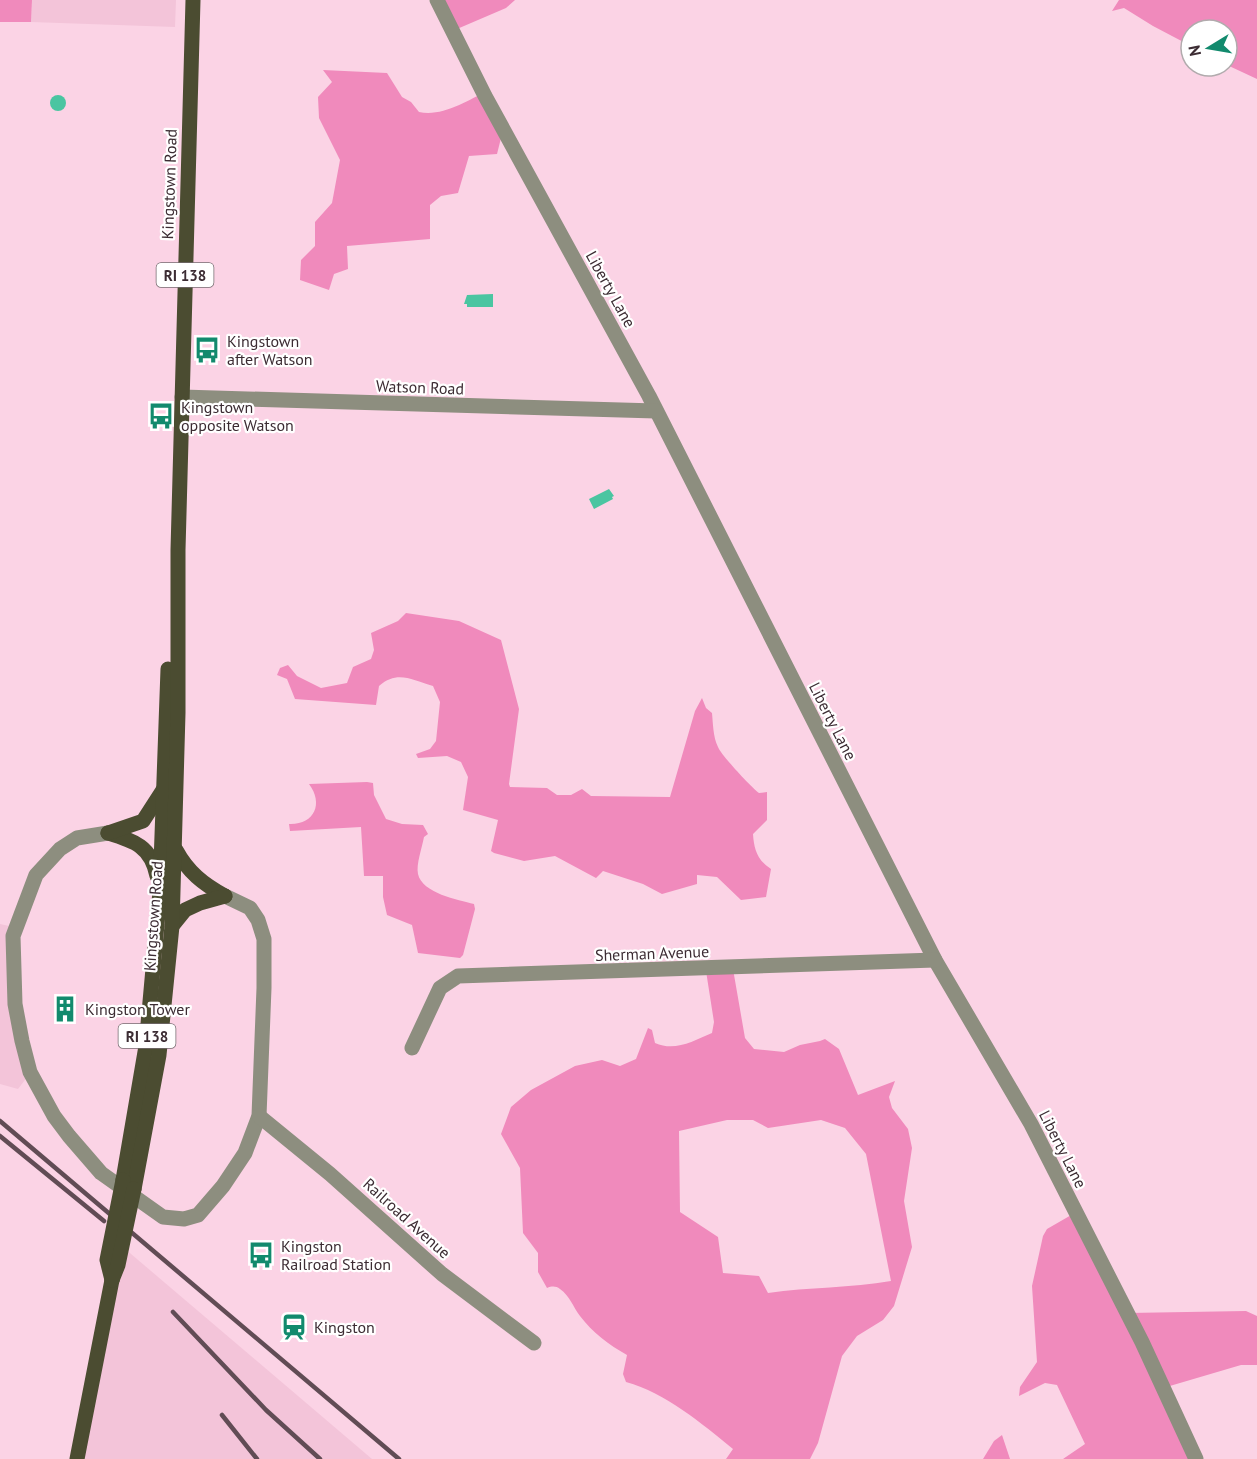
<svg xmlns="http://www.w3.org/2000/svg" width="1257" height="1459" font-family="'PT Sans',sans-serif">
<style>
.built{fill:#f3c4d9}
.green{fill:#f08abc;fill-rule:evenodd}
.water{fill:#4ac5a1}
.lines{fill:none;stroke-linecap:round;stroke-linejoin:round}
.minor{stroke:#8d8e7f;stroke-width:15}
.major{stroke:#4b4c31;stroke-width:15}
.rail{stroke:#614c55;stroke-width:4.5}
.major-bridge{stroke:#4b4c31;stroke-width:15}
.labels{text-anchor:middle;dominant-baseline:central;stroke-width:4.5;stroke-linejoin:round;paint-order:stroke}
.shield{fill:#fff;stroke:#766b70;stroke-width:1.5}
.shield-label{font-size:15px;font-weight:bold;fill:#3c2c33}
.street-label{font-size:16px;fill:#3c2c33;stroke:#fff}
.poi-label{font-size:16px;fill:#3c2c33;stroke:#fff;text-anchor:start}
</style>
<rect width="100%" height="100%" fill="#fbd3e5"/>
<g class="built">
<polygon points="32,0 176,0 175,27 31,22"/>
<polygon points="0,924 18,928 17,983 34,1068 18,1089 0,1084"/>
<polygon points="124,1248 372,1459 75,1459"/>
</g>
<g class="green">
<polygon points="0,0 32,0 31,22 0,22"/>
<polygon points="442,0 515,0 506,8 457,29"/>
<polygon points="1119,0 1257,0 1257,79 1227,65 1227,30 1191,30 1191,46 1153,26 1124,8 1112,11"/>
<path d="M323,70L387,73L402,97L411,102L419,112C442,117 467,101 487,91L504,126L497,154L469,156L458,193L441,196L430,205V239L347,246L348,269L334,274L329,290L300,280L301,260L315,246V222L332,203L340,160L319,118L318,97L332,82Z"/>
<path d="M406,613L459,621L501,640L519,709L509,784L510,787L547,788L557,795H571L582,789L591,796L670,797L695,711L702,698L706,708L712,713C713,723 713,737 718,747C721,755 752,788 759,793L767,792V820L753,834C754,849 757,860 771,869L766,897L741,900L717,877L697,875V884L662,894L643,884L603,871L596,878L555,856L524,861L494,853L491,851L498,820L463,810L468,777L461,762L447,756L418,758L416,754L430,749L436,741L440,702L433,686C411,680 398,670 379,686L376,705L295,699L287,679L277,675L280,668L288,665L297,676L321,688L347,683L353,667L371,659L374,650L371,633L398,621Z"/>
<path d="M367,782L373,783L374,795L386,819L402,824L423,825L428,834L424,837C422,848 416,864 418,874C422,893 458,900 474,904L475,909L463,955L460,958L418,953L412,925L387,915L383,897V876H364L361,827L290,831L289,824C314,825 324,804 309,784Z"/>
<path d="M733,969L745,1038L754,1049L784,1052L800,1045L820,1041L825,1039L839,1049L858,1095L895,1081L889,1097L892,1108L908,1129L912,1148L904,1201L912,1247L894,1306L883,1320L857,1336L842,1356L818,1443L810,1459H726L733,1449C701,1423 666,1393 626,1382L623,1374L627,1355C609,1345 592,1332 580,1316C573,1307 570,1296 560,1289C556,1286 552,1286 547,1288L538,1272V1253L523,1233L520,1168L501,1134L511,1107L531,1090L575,1066L602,1060L620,1066L636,1059L648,1028L652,1030L655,1043C675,1052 693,1041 712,1033L714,1022L706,971ZM727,1120H753L768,1128L821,1120L845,1128L866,1154L891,1281C851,1288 809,1287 768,1293L759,1276L723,1273L718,1237L680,1212L679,1131Z"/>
<polygon points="1073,1214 1128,1313 1246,1311 1257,1316 1257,1365 1241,1365 1163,1388 1196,1459 1063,1459 1085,1444 1057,1385 1045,1383 1019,1396 1020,1387 1037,1362 1032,1286 1043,1236 1047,1229"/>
<polygon points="1002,1435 1010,1459 983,1459 994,1441"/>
</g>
<g class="water">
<circle cx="58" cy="103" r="8"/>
<polygon points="493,294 493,307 467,307 467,304 464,304 467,295"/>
<polygon points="609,489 614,496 612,497 613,499 594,509 589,499"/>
</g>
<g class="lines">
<g class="minor">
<polyline points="437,0 485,96 649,396 935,960 1031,1124 1142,1342 1196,1459"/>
<polyline points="182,397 656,411"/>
<polyline points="108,833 77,838 60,849 36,875 13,936 15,1004 22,1041 30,1072 54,1116 69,1136 101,1173 163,1217 184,1219 198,1215 223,1186 245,1153 259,1116 264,988 264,939 258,920 250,908 225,896"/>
<polyline points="412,1048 440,988 458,976 935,960"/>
<polyline points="259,1116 330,1174 442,1274 534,1343"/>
</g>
<g class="major">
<path d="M108,833C134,841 151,846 157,876"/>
<polyline points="108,833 143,821 163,790"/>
<path d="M176,850C188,872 203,884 225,896"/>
<polyline points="172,926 185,910 200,903 225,896"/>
<polyline points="123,1180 146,1046 160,891 168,669"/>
<polyline points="134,1189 159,1055 172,926 178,713 178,550 193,0"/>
<polyline points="77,1459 112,1280"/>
</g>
<g class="rail">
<polyline points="0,1121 399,1459"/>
<polyline points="0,1136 104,1221"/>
<polyline points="173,1312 266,1410 320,1459"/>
<polyline points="222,1415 257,1459"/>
</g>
<g class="major-bridge">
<polyline points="112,1280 107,1260 123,1180"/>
<polyline points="112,1280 118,1265 134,1189"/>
</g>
</g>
<defs>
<g id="bus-bare" transform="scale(2.07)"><path d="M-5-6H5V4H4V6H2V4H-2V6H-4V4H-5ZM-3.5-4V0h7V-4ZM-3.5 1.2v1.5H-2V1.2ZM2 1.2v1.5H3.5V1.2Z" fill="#128a6d" stroke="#fff" stroke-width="2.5" paint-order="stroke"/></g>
<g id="building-bare" transform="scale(2.07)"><path d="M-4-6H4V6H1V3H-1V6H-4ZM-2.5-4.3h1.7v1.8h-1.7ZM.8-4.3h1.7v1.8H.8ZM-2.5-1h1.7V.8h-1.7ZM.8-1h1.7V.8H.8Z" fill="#128a6d" stroke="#fff" stroke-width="2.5" paint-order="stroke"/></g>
<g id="station-bare" transform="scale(2.07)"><path d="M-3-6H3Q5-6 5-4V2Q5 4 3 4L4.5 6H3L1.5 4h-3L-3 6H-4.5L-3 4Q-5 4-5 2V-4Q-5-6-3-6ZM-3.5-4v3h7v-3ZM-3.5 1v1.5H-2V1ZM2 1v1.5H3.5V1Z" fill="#128a6d" stroke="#fff" stroke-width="2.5" paint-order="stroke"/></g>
</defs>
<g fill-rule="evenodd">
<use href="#bus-bare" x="207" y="350"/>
<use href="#bus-bare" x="161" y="416"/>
<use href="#building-bare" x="65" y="1009"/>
<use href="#bus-bare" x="261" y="1255"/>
<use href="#station-bare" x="294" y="1327"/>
</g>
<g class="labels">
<g class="shield">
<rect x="156.5" y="263" width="57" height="24" rx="4.5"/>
<rect x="118.5" y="1024" width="57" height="24" rx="4.5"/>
</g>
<g class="shield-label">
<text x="185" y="275">RI 138</text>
<text x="147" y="1036">RI 138</text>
</g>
<g class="street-label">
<text transform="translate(169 184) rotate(-88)">Kingstown Road</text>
<text transform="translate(611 289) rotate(61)">Liberty Lane</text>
<text transform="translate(420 387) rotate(2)">Watson Road</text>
<text transform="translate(833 721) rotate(63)">Liberty Lane</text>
<text transform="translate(153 916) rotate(-86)">Kingstown Road</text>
<text transform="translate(652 953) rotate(-2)">Sherman Avenue</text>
<text transform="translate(1063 1149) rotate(63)">Liberty Lane</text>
<text transform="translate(407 1218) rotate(42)">Railroad Avenue</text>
</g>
<g class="poi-label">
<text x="227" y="341">Kingstown<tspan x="227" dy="18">after Watson</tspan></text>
<text x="181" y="407">Kingstown<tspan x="181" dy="18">opposite Watson</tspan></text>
<text x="85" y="1009">Kingston Tower</text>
<text x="281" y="1246">Kingston<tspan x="281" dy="18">Railroad Station</tspan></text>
<text x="314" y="1327">Kingston</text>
</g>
</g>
<g transform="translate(1209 48) rotate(259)"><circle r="28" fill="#ffffff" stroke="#b1abad" stroke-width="1.5"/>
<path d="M0-4.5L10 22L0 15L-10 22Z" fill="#128a6d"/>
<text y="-9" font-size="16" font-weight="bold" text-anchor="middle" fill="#3c2c33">N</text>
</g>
</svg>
